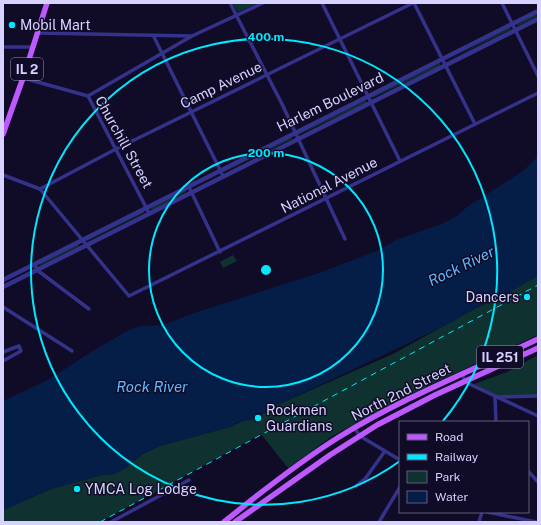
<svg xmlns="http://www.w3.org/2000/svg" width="541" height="525" font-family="'Public Sans',sans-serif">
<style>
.green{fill:#0f3230}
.water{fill:#041e48}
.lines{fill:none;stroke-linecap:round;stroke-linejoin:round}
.minor{stroke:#34328b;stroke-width:3.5}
.tertiary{stroke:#34328b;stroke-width:4.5}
.primary{stroke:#be59ff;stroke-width:5.5}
.rail{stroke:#00e8fd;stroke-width:1;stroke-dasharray:6 5;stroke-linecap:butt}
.ring{fill:none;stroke:#00e8fd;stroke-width:2}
.poi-dot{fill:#00e8fd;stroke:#100c27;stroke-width:1.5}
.labels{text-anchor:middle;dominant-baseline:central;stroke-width:3;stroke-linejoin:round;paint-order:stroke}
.shield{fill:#100c27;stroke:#9b97be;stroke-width:1}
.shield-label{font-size:13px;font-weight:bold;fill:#d7d2ff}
.poi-label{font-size:14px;fill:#d7d2ff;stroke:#100c27;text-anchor:start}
.street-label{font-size:14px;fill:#d7d2ff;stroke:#100c27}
.water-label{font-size:15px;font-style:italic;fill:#60b8ff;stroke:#100c27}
.centre{fill:#00e8fd;stroke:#100c27;stroke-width:2}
.ring-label{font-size:12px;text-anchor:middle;font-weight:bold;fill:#00e8fd;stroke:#100c27;stroke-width:3;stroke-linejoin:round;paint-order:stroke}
</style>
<rect width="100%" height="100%" fill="#100c27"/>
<g class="green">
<polygon points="232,3 258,3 238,12"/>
<polygon points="538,13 538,16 518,26 516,25"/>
<polygon points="509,28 511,28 510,30 446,61"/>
<polygon points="440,63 440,66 372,98 372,96"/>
<polygon points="366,100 366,103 298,135 298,134"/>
<polygon points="292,137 292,139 224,172 224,170"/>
<polygon points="186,190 186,192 152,210 150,208"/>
<polygon points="144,211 144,213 87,241 87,240"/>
<polygon points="78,244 79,246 41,265 39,264"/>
<polygon points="233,255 237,261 223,268 220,262"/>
<path d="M538,275V335L432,384L369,416L331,437L288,468L261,434L100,522H3V510L51,489L106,474L110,475L124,469L143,454L160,446L233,426C238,422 265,412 271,412L277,405L395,353L476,308L498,299Z"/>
<polygon points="538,355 538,396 495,397 474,384 507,372"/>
</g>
<polygon class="water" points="538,156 538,276 498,299 476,308 450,323 352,370 277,405 271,412 260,413 251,420 238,422 233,426 160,446 143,454 124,469 113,475 106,474 51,489 3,510 3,401 48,380 91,352 127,331 140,326 163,325 194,313 322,272 379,250 396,240 441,224 457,216 467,207 523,171"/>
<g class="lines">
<g class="minor">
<polyline points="230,3 282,104 345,239"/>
<polyline points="322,3 400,161"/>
<polyline points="414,3 475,124"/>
<polyline points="502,3 538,76"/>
<polyline points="38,33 191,36"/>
<polyline points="154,37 223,176"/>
<polyline points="3,47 34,47"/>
<polyline points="23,78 88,96 149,213"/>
<polyline points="88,96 192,36 263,3"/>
<polyline points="3,175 40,189 129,296 538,93"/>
<polyline points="188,185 220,252"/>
<polyline points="40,189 116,149 413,3"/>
<polyline points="35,265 37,270 89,309"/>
<polyline points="3,307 72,351"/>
<polyline points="3,352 19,346 21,351 3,361"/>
<polyline points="462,373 465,382 538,416"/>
<polyline points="495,397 496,422"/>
<polyline points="496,397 538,396"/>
<polyline points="355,429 360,436 400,460"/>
<polyline points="528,471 538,482"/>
<polyline points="356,486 365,479 385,451"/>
<polyline points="487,512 536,522"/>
<polyline points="111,522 189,480"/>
<polyline points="379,522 400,487"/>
<polyline points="479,522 482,512"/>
</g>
<g class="tertiary">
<polyline points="3,280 538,11"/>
<polyline points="3,287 538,19"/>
</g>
<g class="primary">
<polyline points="3,134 23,78 47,3"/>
<path d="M224,522C261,492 299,462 339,437C402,398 471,371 538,339"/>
<polyline points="235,522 330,455 377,425 435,395 538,348"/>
</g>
<polyline class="rail" points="100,522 538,285"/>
</g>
<g class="ring">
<circle cx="266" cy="270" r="117"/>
<path d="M400 461A233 233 0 1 1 443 421"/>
</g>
<g class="poi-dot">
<circle cx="12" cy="25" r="4"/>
<circle cx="527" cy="297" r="4"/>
<circle cx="258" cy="418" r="4"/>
<circle cx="77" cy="489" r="4"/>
</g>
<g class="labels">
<g class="shield">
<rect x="11" y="58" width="32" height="22" rx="3"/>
<rect x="477" y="346" width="46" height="22" rx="3"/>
</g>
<g class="shield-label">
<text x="27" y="69">IL 2</text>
<text x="500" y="357">IL 251</text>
</g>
<g class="poi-label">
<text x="20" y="25">Mobil Mart</text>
<text x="519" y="297" text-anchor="end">Dancers</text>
<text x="266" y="410">Rockmen<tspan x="266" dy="16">Guardians</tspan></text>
<text x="85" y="489">YMCA Log Lodge</text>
</g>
<g class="street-label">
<text transform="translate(221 85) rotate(-26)">Camp Avenue</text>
<text transform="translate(330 102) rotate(-26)">Harlem Boulevard</text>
<text transform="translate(124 142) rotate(61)">Churchill Street</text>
<text transform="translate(329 185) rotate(-27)">National Avenue</text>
<text transform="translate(401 392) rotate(-27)">North 2nd Street</text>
</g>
<g class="water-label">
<text transform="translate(461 266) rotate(-26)">Rock River</text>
<text x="152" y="386">Rock River</text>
</g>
</g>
<circle cx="266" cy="270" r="6" class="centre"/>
<g class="ring-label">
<text x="266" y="41">400 m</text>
<text x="266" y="157">200 m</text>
</g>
<rect width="541" height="525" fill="none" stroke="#d7d2ff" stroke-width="8"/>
<rect x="399" y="421" width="130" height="92" fill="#100c27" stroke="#605b7d"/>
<rect x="407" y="434" width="20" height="6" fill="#be59ff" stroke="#605b7d"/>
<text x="435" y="441" font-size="12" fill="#d7d2ff">Road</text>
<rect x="407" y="454" width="20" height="6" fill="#00e8fd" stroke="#605b7d"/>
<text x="435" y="461" font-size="12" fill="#d7d2ff">Railway</text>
<rect x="407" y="471" width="20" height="12" fill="#0f3230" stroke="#605b7d"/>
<text x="435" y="481" font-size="12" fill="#d7d2ff">Park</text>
<rect x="407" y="491" width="20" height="12" fill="#041e48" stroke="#605b7d"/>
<text x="435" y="501" font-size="12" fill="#d7d2ff">Water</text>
</svg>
